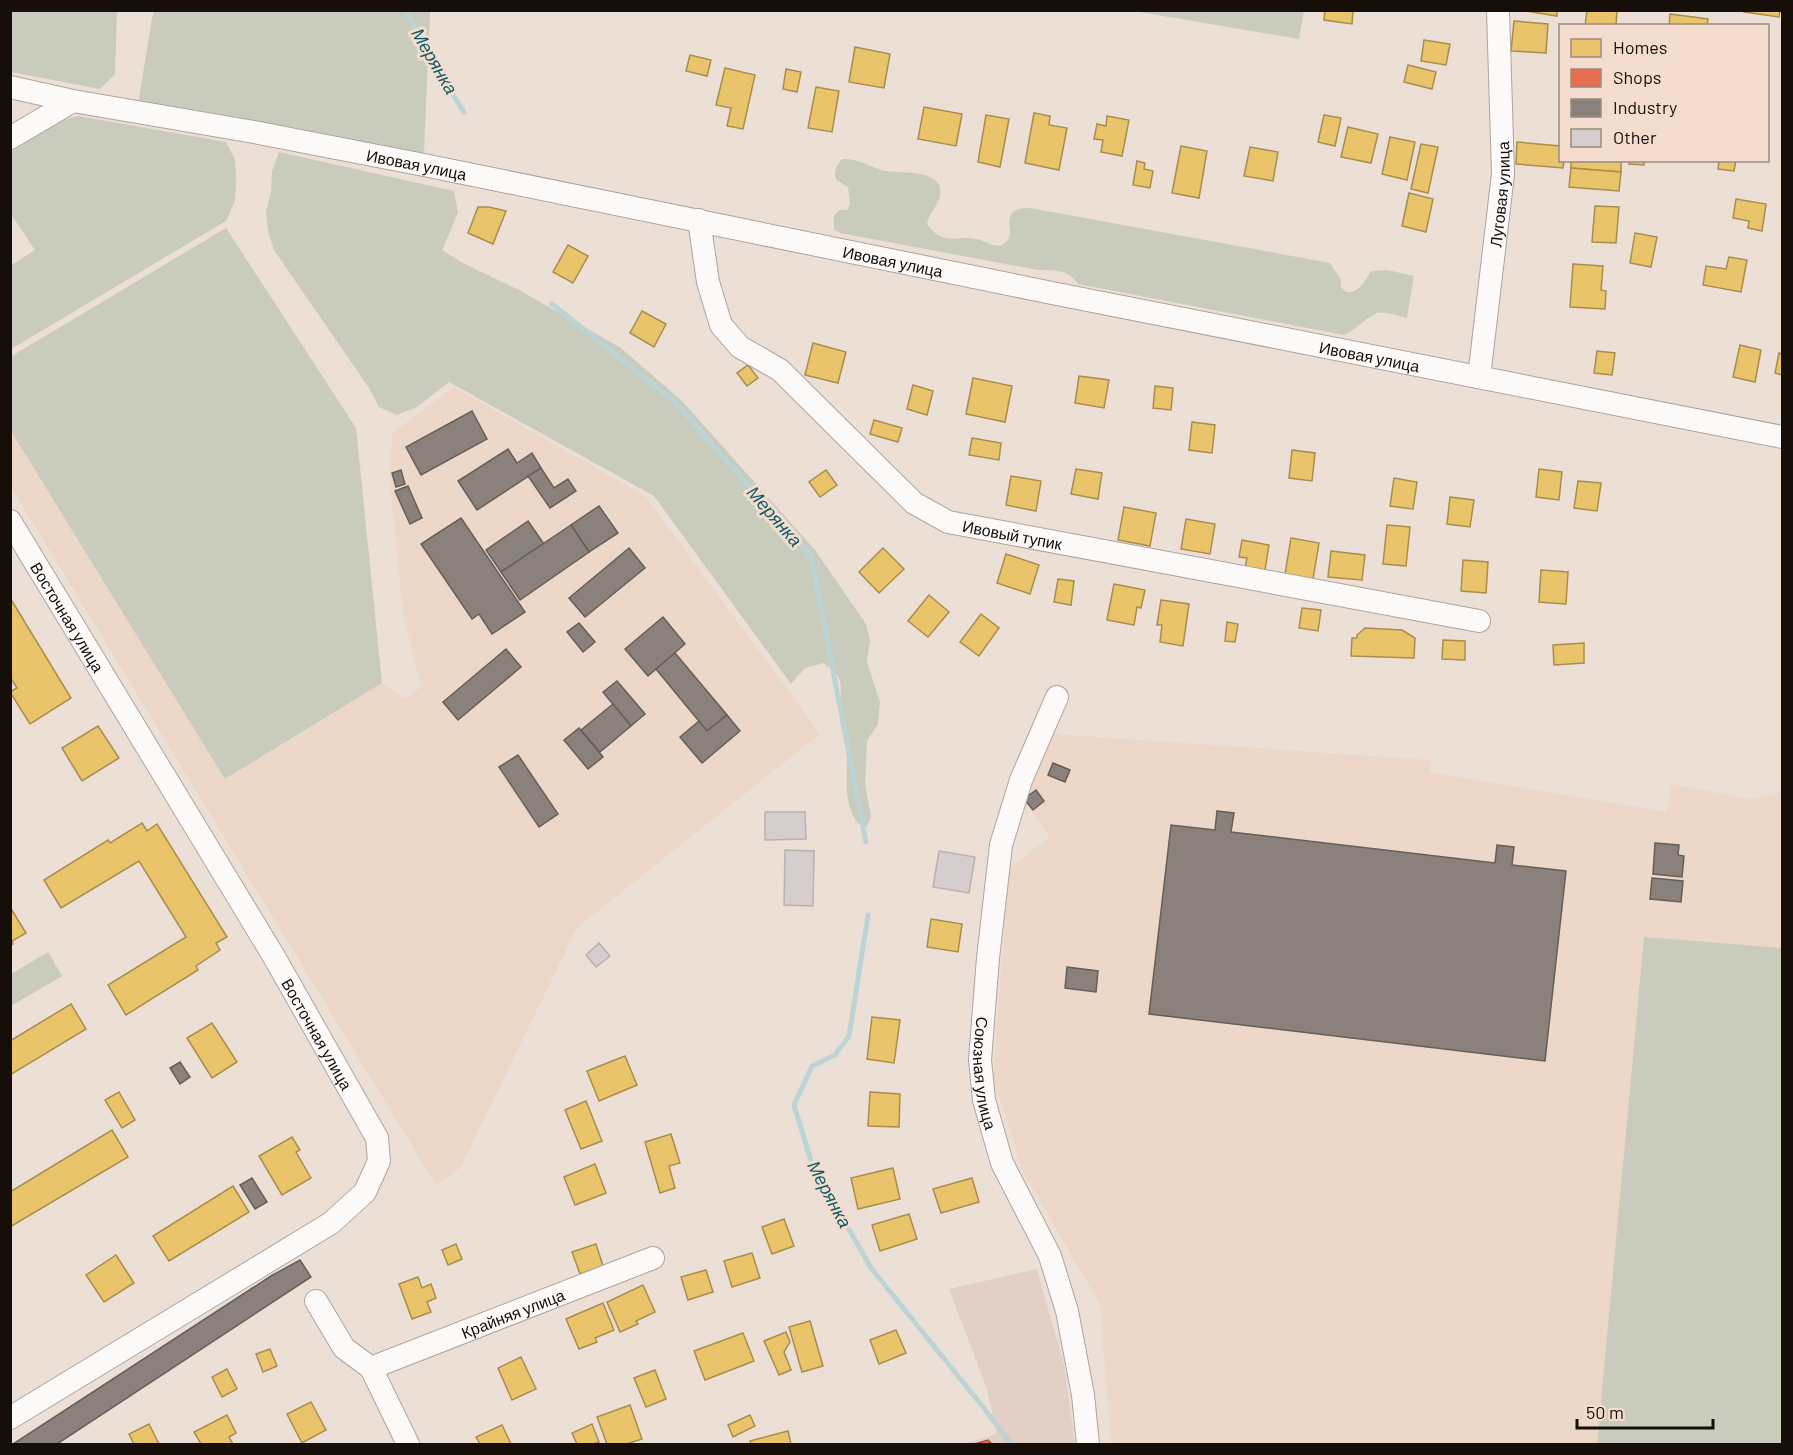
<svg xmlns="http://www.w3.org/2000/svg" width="1793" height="1455" font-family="Barlow,sans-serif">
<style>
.commercial{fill:#e2d0c6}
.built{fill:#edd7c8}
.green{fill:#c9ccbc}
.homes{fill:#e9c46a;stroke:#a98d4d;stroke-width:1.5}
.shops{fill:#e76f51;stroke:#a8523b;stroke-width:1.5}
.industry{fill:#8a817c;stroke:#675e5a;stroke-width:1.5}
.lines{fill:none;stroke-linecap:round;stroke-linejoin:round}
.stream{stroke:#bdd4d7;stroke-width:5}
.building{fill:#d6cdcf;stroke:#b8b1b1;stroke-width:1.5}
.minor-casing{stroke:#aea49d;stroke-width:24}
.minor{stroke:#fcfaf9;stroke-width:22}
.labels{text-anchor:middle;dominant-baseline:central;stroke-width:6;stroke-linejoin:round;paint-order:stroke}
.street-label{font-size:16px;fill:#150e09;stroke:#f4ddce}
.water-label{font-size:18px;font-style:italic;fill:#0d5b68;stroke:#f4ddce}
</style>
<rect width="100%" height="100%" fill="#ecdfd6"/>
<polygon class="commercial" points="1037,1269 1064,1365 1075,1444 964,1444 997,1434 987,1389 949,1289"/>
<g class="built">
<polygon points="454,387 645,496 820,734 577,928 460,1168 436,1185 11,487 11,431 226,779 382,683 405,699 421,687 403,613 390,484 392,433"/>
<polygon points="1054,734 1431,760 1430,772 1666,812 1672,784 1748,799 1776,795 1782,789 1782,949 1644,937 1597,1444 1111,1444 1100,1304 1023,1172 993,1078 1009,868 1050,837 1023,800"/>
</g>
<g class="green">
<polygon points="10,11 117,11 115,74 100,89 11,72"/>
<polygon points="154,11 430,11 424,153 138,105 152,18"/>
<polygon points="1134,11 1304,10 1304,11 1299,39"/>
<polygon points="78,116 226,142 235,160 236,180 235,201 226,221 11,349 10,266 35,250 11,214 11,151 59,121"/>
<path d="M279,152L454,191L458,213L442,250L461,262L521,291L621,348L682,401L815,550L866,624L870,641L867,662L880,702L878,724L867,741L865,784L871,817L865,830C843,811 847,787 847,760C847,746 841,732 840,719C839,706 844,688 838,676C835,672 828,667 824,663L805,668L791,684L654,496L449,382L417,407L397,415L379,407L369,388L274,250L268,231L266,212L271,192L272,171Z"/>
<path d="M842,159C857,158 868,166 882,170C896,174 932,169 939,185C945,200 929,211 927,224C943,247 957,235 977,239C988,241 998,252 1007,241C1015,231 1003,219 1015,211C1025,204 1041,211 1052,212L1330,263L1341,280V287L1346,292C1360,293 1364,282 1371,271L1387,270L1414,276L1407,318C1398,316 1385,311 1377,313C1365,318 1356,330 1344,335L1078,284C1068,269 1054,270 1038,270L840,233L834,229V215L840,210H847L850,204L848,187L836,180C834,171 836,166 842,159Z"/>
<polygon points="226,228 356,428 382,683 225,779 11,431 10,357"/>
<polygon points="1644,937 1782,948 1782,1444 1597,1444"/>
<polygon points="48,952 62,976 11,1006 11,974"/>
</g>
<g class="homes">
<polygon points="1325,10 1353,10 1352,24 1324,20"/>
<polygon points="1520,10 1557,10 1557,16"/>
<polygon points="1587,10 1617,10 1616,26 1585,26"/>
<polygon points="1744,10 1780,10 1779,17 1744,12"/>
<polygon points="1670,14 1708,19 1707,26 1669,26"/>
<polygon points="1514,21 1548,24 1546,53 1511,51"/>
<polygon points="1424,40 1450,44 1446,65 1421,61"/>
<polygon points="855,47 890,54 884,88 849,82"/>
<polygon points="690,55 711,60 707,76 686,71"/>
<polygon points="1408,65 1436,72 1432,89 1404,82"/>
<polygon points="725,68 755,75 743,129 727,126 731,108 716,105"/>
<polygon points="786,69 801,72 797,92 783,89"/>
<polygon points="816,87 839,91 832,132 808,128"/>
<polygon points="924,107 962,114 956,146 918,139"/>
<polygon points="1034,113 1050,116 1049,125 1067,128 1059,170 1025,163"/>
<polygon points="986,115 1009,119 1000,167 978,162"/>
<polygon points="1324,115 1341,118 1335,146 1318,142"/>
<polygon points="1107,116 1129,120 1122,156 1101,152 1103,140 1094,139 1097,124 1106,126"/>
<polygon points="1348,127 1378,134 1371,163 1341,157"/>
<polygon points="1390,137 1415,142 1407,180 1382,174"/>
<polygon points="1517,142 1560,146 1560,160 1564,160 1563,168 1516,164"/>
<polygon points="1421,144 1438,147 1428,193 1411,189"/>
<polygon points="1181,146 1207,151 1199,198 1172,193"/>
<polygon points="1250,147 1278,152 1273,181 1244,176"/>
<polygon points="1571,160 1621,160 1621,172 1571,168"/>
<polygon points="1630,160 1644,160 1644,165 1629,164"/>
<polygon points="1719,160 1736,160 1734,171 1718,169"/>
<polygon points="1137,161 1145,163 1144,169 1153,171 1150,188 1133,185"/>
<polygon points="1571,168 1621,172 1619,191 1569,187"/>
<polygon points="1409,193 1433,199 1426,232 1402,226"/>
<polygon points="1736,199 1766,204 1762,231 1748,228 1749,221 1733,218"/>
<polygon points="1595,206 1619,207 1616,243 1592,242"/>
<polygon points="478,207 489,207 506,211 493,244 468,233"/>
<polygon points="1635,233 1657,237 1651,267 1630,263"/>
<polygon points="568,245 588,256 573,283 553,272"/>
<polygon points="1729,257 1747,260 1741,292 1703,285 1706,266 1726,269"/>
<polygon points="1573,264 1603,266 1601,290 1606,291 1605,309 1570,307"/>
<polygon points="642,311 666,324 654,347 630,333"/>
<polygon points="813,343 846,352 838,383 805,375"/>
<polygon points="1740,345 1761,350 1755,382 1733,377"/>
<polygon points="1597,351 1615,353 1612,375 1594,373"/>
<polygon points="1779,353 1782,354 1782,375 1775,373"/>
<polygon points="748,365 758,378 747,386 737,373"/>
<polygon points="1079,376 1109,380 1104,408 1075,403"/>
<polygon points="973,378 1012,386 1005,422 966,414"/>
<polygon points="913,385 933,391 927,415 907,409"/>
<polygon points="1155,386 1173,388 1171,410 1153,408"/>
<polygon points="874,420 902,428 898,442 870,434"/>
<polygon points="1192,422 1215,425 1212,453 1189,450"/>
<polygon points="972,438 1001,443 999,460 969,455"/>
<polygon points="1292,450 1315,453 1312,481 1289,478"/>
<polygon points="1076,469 1102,473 1098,499 1071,494"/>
<polygon points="1539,469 1562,472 1559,500 1536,497"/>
<polygon points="826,470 837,485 820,497 809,482"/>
<polygon points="1011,476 1041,481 1036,511 1006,505"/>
<polygon points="1394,478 1417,482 1413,509 1390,506"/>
<polygon points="1578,481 1601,483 1597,511 1574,508"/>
<polygon points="1450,497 1474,500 1470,527 1447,524"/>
<polygon points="1124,507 1156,513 1150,546 1118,540"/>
<polygon points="1186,519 1215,524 1210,554 1181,549"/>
<polygon points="1387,525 1410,527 1406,566 1383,564"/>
<polygon points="1291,538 1319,543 1313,579 1285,574"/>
<polygon points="1242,540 1269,545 1264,576 1244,573 1247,558 1239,557"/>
<polygon points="883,548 904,569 879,593 859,572"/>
<polygon points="1331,551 1365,555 1362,580 1328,577"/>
<polygon points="1006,554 1039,565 1030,594 997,583"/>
<polygon points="1463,560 1488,562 1486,593 1461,591"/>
<polygon points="1541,570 1568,572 1566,604 1539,602"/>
<polygon points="1058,579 1074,581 1071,605 1054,602"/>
<polygon points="1114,584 1145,590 1141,608 1137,607 1134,625 1107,620"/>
<polygon points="929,595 949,612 928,637 908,621"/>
<polygon points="1161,600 1189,604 1183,646 1160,642 1162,625 1157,625"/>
<polygon points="12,601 71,698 30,724 10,692 17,688 10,677 10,602"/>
<polygon points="1302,608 1321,610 1318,631 1299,628"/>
<polygon points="981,614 999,628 979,656 960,642"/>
<polygon points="1227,622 1238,624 1235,642 1225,641"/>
<polygon points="1365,628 1402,630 1415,638 1414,658 1351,656 1352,638 1357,638 1357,635"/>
<polygon points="1443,640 1465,641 1465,660 1442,659"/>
<polygon points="1584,643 1584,663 1554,665 1553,645"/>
<polygon points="98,726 119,758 82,781 62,748"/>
<polygon points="142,823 147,831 157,824 227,937 216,943 220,950 196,966 198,970 126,1015 108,985 186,937 139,861 61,908 44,880 108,840 110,843"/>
<polygon points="10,907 26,933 12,941 13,944 10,946"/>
<polygon points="931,919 962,924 958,952 927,947"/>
<polygon points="71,1004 86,1029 10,1075 10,1041"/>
<polygon points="872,1017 900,1020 894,1063 867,1059"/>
<polygon points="212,1023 237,1062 212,1078 187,1038"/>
<polygon points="625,1056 637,1085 599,1101 587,1071"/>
<polygon points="119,1092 135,1120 122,1128 105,1100"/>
<polygon points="870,1092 900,1094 899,1127 868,1126"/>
<polygon points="586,1101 602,1141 581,1149 565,1110"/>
<polygon points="112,1130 128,1157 10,1227 10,1192"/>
<polygon points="671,1134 680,1163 669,1166 675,1188 660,1193 645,1142"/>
<polygon points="292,1137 300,1150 296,1152 311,1178 282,1195 259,1156"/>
<polygon points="595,1164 606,1193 575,1205 564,1177"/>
<polygon points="893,1168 900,1199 858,1209 851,1178"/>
<polygon points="972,1178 979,1202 941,1213 933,1189"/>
<polygon points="233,1186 249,1212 169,1261 153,1236"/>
<polygon points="909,1214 917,1239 880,1251 872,1225"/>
<polygon points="784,1219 794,1246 772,1254 762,1227"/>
<polygon points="456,1244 462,1259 448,1265 442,1250"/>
<polygon points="596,1244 603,1266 580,1274 572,1252"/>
<polygon points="752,1253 760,1278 732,1287 724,1261"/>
<polygon points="116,1255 134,1283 104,1302 86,1275"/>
<polygon points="706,1270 713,1292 688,1300 681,1277"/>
<polygon points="418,1277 422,1288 431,1284 436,1298 427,1302 431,1312 412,1319 399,1284"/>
<polygon points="643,1285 655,1312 636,1321 638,1324 620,1332 607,1302"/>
<polygon points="603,1303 614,1330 595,1338 597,1342 579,1349 566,1319"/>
<polygon points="810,1321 823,1366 802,1372 789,1327"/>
<polygon points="896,1330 906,1353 879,1364 870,1340"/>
<polygon points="786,1332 790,1342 784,1352 791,1370 779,1375 764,1341"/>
<polygon points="743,1333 754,1361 705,1380 694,1351"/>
<polygon points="270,1349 277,1366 263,1372 256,1354"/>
<polygon points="521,1357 536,1389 512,1400 498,1368"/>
<polygon points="227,1369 237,1389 222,1397 212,1377"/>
<polygon points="655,1370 666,1399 646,1407 634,1378"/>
<polygon points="311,1402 326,1430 302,1443 287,1414"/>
<polygon points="630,1405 642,1439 626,1444 607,1444 597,1417"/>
<polygon points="227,1415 236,1433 229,1437 233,1444 201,1444 194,1432"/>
<polygon points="750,1415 755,1426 733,1437 728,1425"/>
<polygon points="149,1424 159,1444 134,1444 129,1434"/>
<polygon points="592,1424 599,1442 593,1444 577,1444 572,1433"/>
<polygon points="502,1425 511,1444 480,1444 476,1437"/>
<polygon points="788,1431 791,1444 751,1444 750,1441"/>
</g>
<polygon class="shops" points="988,1440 992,1444 975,1444"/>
<g class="industry">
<polygon points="472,411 487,439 421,475 406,447"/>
<polygon points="508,449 517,463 532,453 541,468 477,510 458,481"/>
<polygon points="541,468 554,488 568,479 576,491 550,508 528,476"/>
<polygon points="401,470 405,484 396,487 392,473"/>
<polygon points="408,486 422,518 410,524 395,491"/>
<polygon points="599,506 618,533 589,552 571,525"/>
<polygon points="461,518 525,612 492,634 479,614 472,619 421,544"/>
<polygon points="528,521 544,544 501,572 486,550"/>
<polygon points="571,525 589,552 520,600 501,572"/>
<polygon points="629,548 645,568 585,617 569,598"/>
<polygon points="663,617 685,644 648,676 625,649"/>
<polygon points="579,623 595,642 583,652 567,632"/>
<polygon points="506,649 521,667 458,720 443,702"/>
<polygon points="675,653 727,715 707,731 656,669"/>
<polygon points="617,681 645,714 631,726 603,692"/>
<polygon points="613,704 631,726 600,752 581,730"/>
<polygon points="727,715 740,731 702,763 680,737 699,721 707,731"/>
<polygon points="579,728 603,757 588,769 564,740"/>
<polygon points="518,755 558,814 539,827 499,767"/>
<polygon points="1053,763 1070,770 1065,782 1048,775"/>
<polygon points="1036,790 1044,801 1033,810 1024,799"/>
<polygon points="1217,811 1234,813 1231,832 1495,863 1497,845 1514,847 1512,865 1566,871 1545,1061 1149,1014 1171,825 1215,830"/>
<polygon points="1655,843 1679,845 1678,855 1684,856 1682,877 1653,874"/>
<polygon points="1652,878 1683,881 1681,902 1650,899"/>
<polygon points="1067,967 1098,971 1096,992 1065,988"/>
<polygon points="180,1062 190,1077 180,1084 170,1068"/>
<polygon points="252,1178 267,1202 255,1209 240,1185"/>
<polygon points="300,1260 311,1277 57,1444 13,1444 271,1276"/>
</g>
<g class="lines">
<g class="stream">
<polyline points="405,10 442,77 464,112"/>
<polyline points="552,304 674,401 811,556 866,842"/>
<polyline points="868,915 849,1036 835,1055 812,1066 794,1105 812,1164 871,1268 983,1407 1011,1444"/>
</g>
</g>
<g class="building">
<polygon points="765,812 805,812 806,839 765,840"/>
<polygon points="785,850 814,851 813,906 784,905"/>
<polygon points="939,851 975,857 969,893 933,887"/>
<polygon points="599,943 610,956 596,967 586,955"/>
</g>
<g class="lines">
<g class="minor-casing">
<g id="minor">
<path id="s1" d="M10,87L73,101L254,132L424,165L1057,294L1782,437"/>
<polyline points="10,138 73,101"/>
<path id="s2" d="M699,220L708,282L721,325L740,347L780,370L914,503L948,522L1479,621"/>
<path id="s3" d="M1479,377L1503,174L1498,10"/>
<path id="s4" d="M10,521L273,955L377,1138L379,1161L365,1192L331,1223L10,1418"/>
<path id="s5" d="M1057,697L1021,780L1001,845L988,958L980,1060L984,1100L1002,1163L1050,1256L1067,1311L1083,1395L1088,1444"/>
<polyline points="316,1301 344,1348 371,1368 408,1444"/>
<path id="s6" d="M371,1368L653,1258"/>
</g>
</g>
<use href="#minor" class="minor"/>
</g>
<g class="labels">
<g class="street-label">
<text stroke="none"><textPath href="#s1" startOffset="414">Ивовая улица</textPath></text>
<text stroke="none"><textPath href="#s3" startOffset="184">Луговая улица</textPath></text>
<text stroke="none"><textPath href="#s1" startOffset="900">Ивовая улица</textPath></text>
<text stroke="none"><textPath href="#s1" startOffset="1386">Ивовая улица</textPath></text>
<text stroke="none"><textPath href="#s2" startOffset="476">Ивовый тупик</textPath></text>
<text stroke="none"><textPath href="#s4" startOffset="112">Восточная улица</textPath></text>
<text stroke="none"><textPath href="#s4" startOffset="598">Восточная улица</textPath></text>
<text stroke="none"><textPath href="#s5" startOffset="388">Союзная улица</textPath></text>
<text stroke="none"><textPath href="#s6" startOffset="152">Крайняя улица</textPath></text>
</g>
<g class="water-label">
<text transform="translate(435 61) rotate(60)">Мерянка</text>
<text transform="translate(775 516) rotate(49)">Мерянка</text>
<text transform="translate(830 1194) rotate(62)">Мерянка</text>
</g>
</g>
<rect width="1793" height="1455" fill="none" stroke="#150e09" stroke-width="24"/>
<rect x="1559" y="24" width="210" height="138" fill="#f4ddce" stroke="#9b8a7f" stroke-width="1.5"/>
<rect x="1571" y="39" width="30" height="18" fill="#e9c46a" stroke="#9b8a7f" stroke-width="1.5"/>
<text x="1613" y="54" font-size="18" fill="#150e09">Homes</text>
<rect x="1571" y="69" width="30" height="18" fill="#e76f51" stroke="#9b8a7f" stroke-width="1.5"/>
<text x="1613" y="84" font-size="18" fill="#150e09">Shops</text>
<rect x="1571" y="99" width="30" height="18" fill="#8a817c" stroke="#9b8a7f" stroke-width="1.5"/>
<text x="1613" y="114" font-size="18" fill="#150e09">Industry</text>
<rect x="1571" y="129" width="30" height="18" fill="#d6cdcf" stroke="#9b8a7f" stroke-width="1.5"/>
<text x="1613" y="144" font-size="18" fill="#150e09">Other</text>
<path d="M1577 1419v9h136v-9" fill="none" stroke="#150e09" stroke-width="3"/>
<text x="1586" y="1419" font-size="18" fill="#150e09" stroke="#f4ddce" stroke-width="4.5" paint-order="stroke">50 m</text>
</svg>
